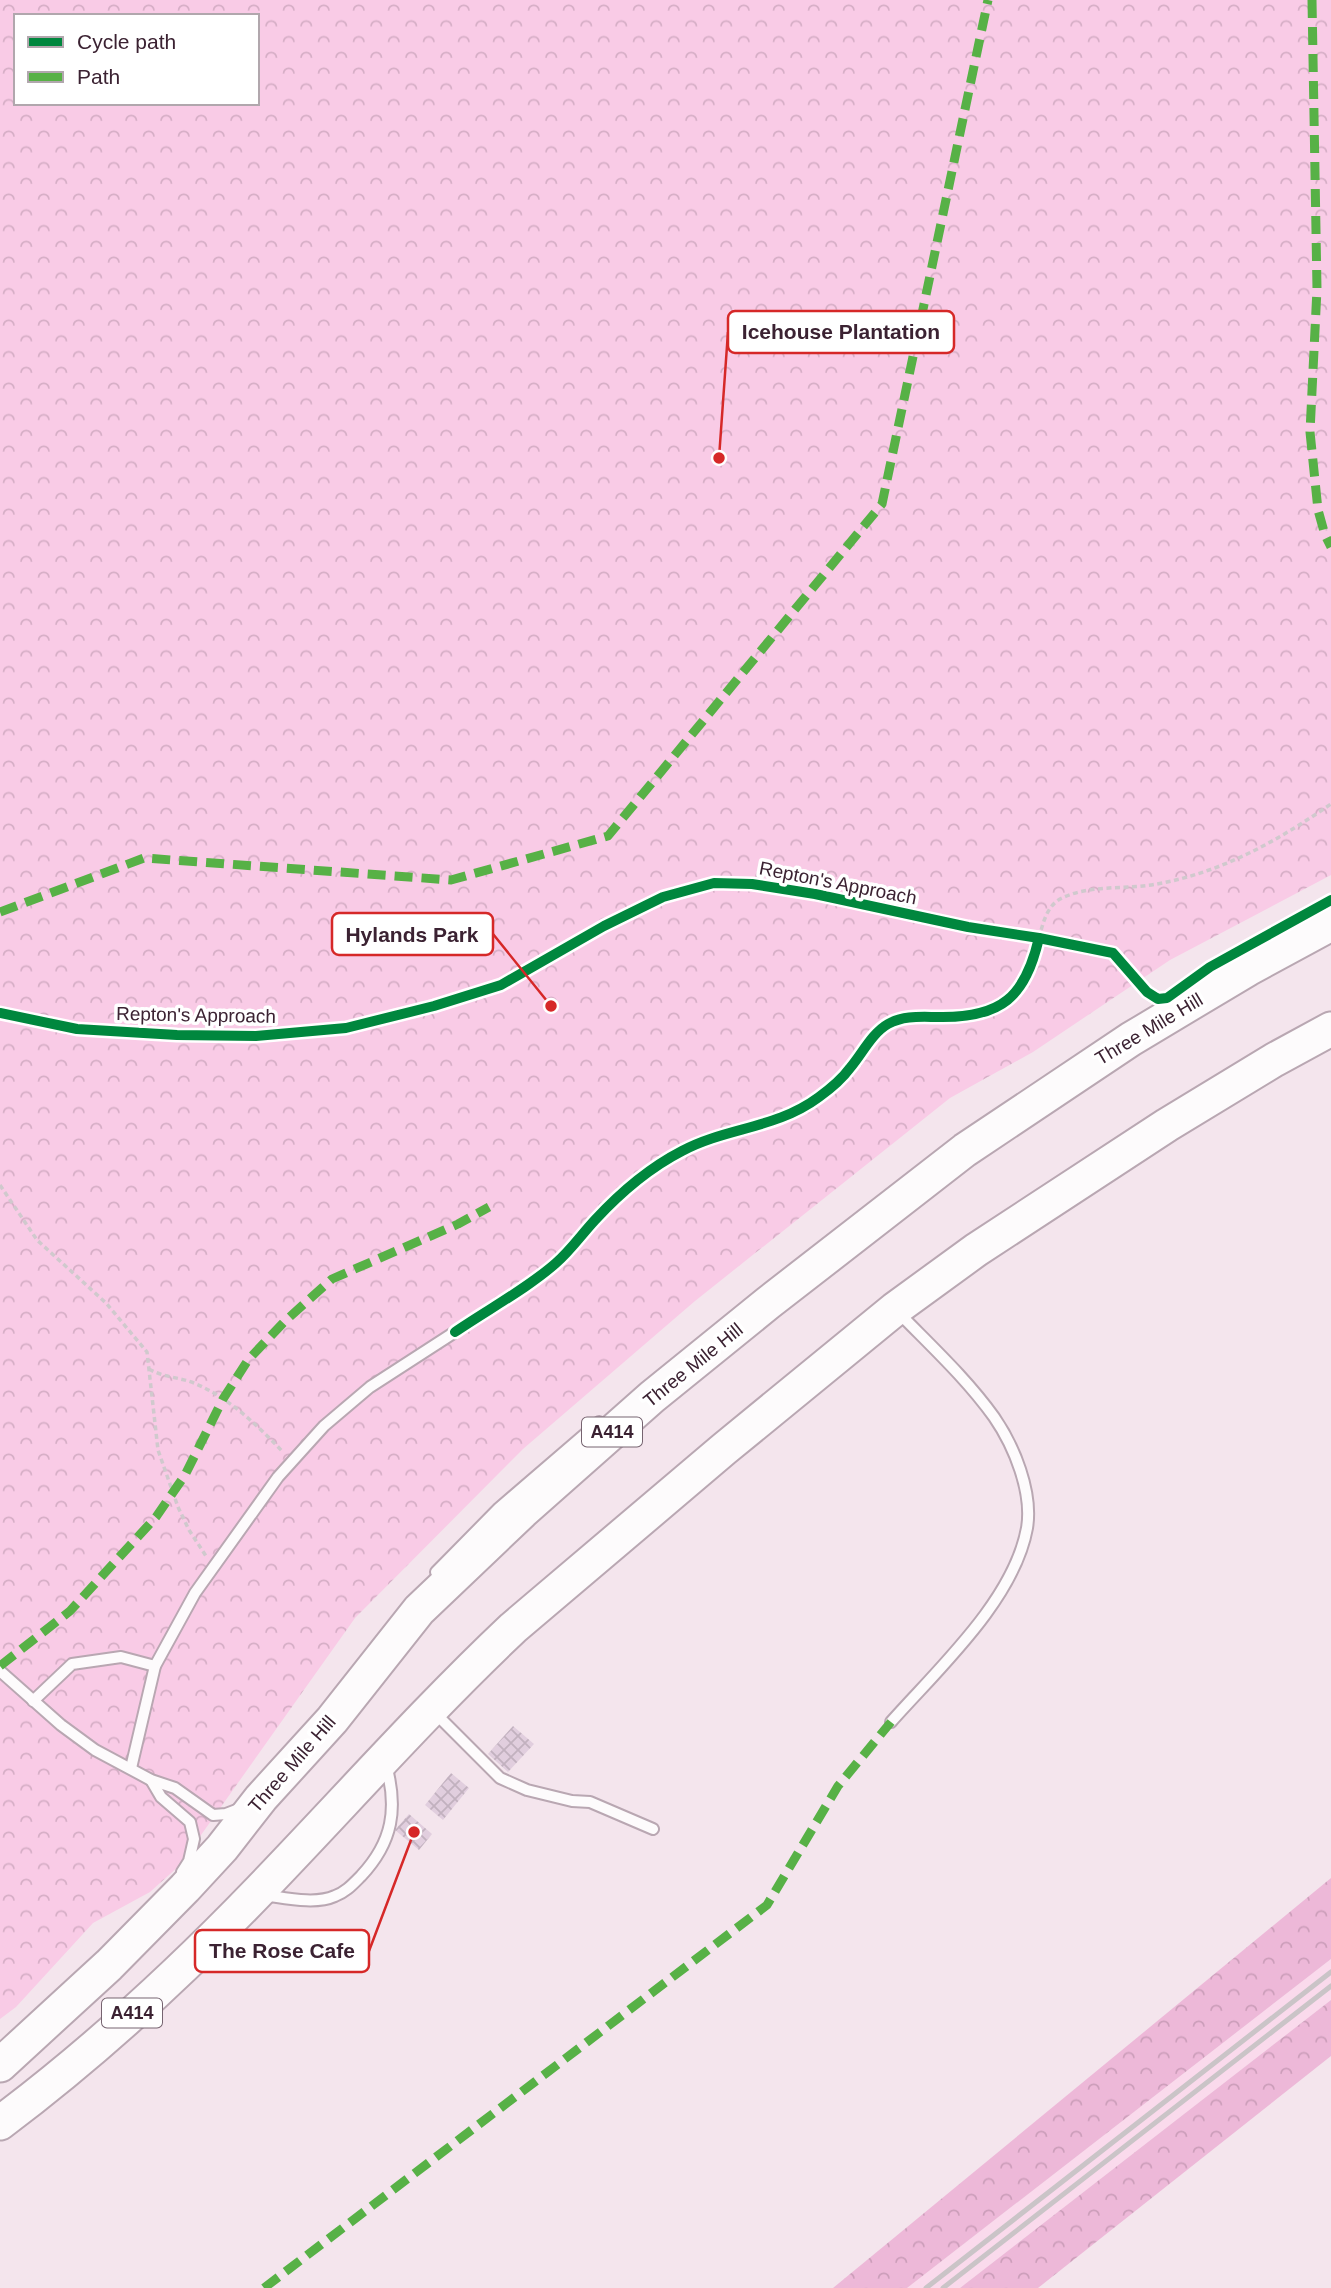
<svg xmlns="http://www.w3.org/2000/svg" width="1331" height="2288" font-family="Arial,sans-serif">
<style>
.built{fill:#fadaec}
.forest{fill:url(#forest-crowns)}
.park{fill:url(#park-crowns);fill-rule:evenodd}
.building{fill:url(#building-cross-hatch)}
.lines{fill:none;stroke-linecap:round;stroke-linejoin:round}
.service-casing{stroke:#b9a7b2;stroke-width:14}
.trunk-casing{stroke:#b9a7b2;stroke-width:37}
.path{stroke:#d0c9cd;stroke-width:3.5;stroke-dasharray:5 3.5;stroke-linecap:butt}
.service{stroke:#fdfbfc;stroke-width:10}
.trunk{stroke:#fdfbfc;stroke-width:33}
.rail{stroke:#cac4c7;stroke-width:5}
.quiet{stroke:#57b146;stroke-width:9;stroke-dasharray:18 9;stroke-linecap:butt}
.cycleway-casing{stroke:#fff;stroke-width:15}
.cycleway{stroke:#00873e;stroke-width:10}
.labels{text-anchor:middle;dominant-baseline:central;stroke-width:7;stroke-linejoin:round;paint-order:stroke}
.shield{fill:#fff;stroke:#766470;stroke-width:2}
.shield-label{font-size:18px;font-weight:bold;fill:#3b2232}
.street-label{font-size:19px;fill:#3b2232;stroke:#fff}
.leader{fill:none;stroke:#d62828;stroke-width:2.5}
.callout-dot{fill:#d62828;stroke:#fff;stroke-width:2.5}
.callout{fill:#fff;stroke:#d62828;stroke-width:2.5}
.callout-label{font-size:21px;text-anchor:middle;font-weight:bold;fill:#3b2232}
</style>
<defs>
<pattern id="forest-crowns" width="20" height="18" patternUnits="userSpaceOnUse" patternTransform="scale(1.75)"><rect width="20" height="18" fill="#edb8d8"/><path d="M2 6a3 3 0 1 1 6 0M12 15a3 3 0 1 1 6 0" fill="none" stroke="#cc9eba"/></pattern>
<pattern id="park-crowns" width="20" height="18" patternUnits="userSpaceOnUse" patternTransform="scale(1.75)"><rect width="20" height="18" fill="#f9cbe6"/><path d="M2 6a3 3 0 1 1 6 0M12 15a3 3 0 1 1 6 0" fill="none" stroke="#d6aec6"/></pattern>
<pattern id="building-cross-hatch" width="8" height="8" patternUnits="userSpaceOnUse" patternTransform="scale(1.75)"><rect width="8" height="8" fill="#e1cede"/><path d="M0 0l8 8M0 8l8-8" fill="none" stroke="#c2b1bf"/></pattern>
</defs>
<rect width="100%" height="100%" fill="#f4e5ed"/>
<polygon class="built" points="1331,1959 1331,2000 960,2288 907,2288"/>
<g class="forest">
<polygon points="1331,1878 1331,1959 907,2288 833,2288"/>
<polygon points="1331,2000 1331,2056 1038,2288 960,2288"/>
</g>
<path class="park" d="M0,0H1331V875L1170,960L1033,1052L950,1098L695,1301L523,1449L355,1618L179,1866L150,1892L93,1923L16,2007L0,2019ZM16,16H257V103H16Z"/>
<g class="building">
<polygon points="513,1726 534,1744 508,1772 488,1754"/>
<polygon points="451,1773 469,1788 443,1820 425,1805"/>
<polygon points="409,1814 432,1834 419,1850 395,1830"/>
</g>
<g class="lines">
<g class="service-casing">
<g id="service">
<polyline points="436,1572 499,1508 599,1422"/>
<polyline points="0,1671 61,1725 95,1750 151,1780 175,1788 213,1815 226,1814 239,1809"/>
<polyline points="33,1701 72,1664 121,1657 155,1666"/>
<polyline points="433,1711 500,1778 527,1790 572,1801 590,1802 653,1829"/>
<path d="M891,1722C938,1669 1014,1600 1027,1528C1033,1492 1014,1446 994,1417C966,1378 930,1345 897,1311"/>
<polyline points="131,1768 155,1666 195,1593 278,1477 324,1426 370,1387 455,1332"/>
<polyline points="151,1780 161,1797 190,1822 194,1839 189,1861 182,1872"/>
<path d="M264,1895C286,1898 315,1905 335,1896C346,1892 353,1884 361,1876C393,1842 398,1808 386,1765"/>
</g>
</g>
<g class="trunk-casing">
<g id="trunk">
<polyline points="0,2065 109,1965 185,1888 222,1848 261,1798 332,1720 419,1610 522,1512 652,1397 768,1303 965,1150 1131,1039 1248,969 1331,924"/>
<path d="M0,2123C92,2054 178,1975 258,1892C343,1804 424,1712 513,1628L724,1449L895,1309L976,1250L1167,1125L1274,1060L1331,1029"/>
</g>
</g>
<g class="path">
<path d="M1039,938C1043,923 1047,905 1062,898C1091,884 1127,890 1157,884C1223,872 1277,841 1331,804"/>
<polyline points="0,1185 37,1240 106,1303 147,1352 158,1450 178,1507 189,1530 206,1556"/>
<path d="M149,1369C164,1378 181,1377 196,1384C229,1398 257,1425 282,1451"/>
</g>
<use href="#service" class="service"/>
<use href="#trunk" class="trunk"/>
<g class="rail">
<polyline points="926,2288 1331,1972"/>
<polyline points="943,2288 1331,1986"/>
</g>
<g class="quiet">
<polyline points="1312,0 1317,289 1310,432 1318,510 1325,535 1331,547"/>
<polyline points="0,912 144,858 451,880 608,836 882,504 988,0"/>
<polyline points="0,1666 70,1611 156,1517 185,1475 223,1399 248,1360 284,1322 332,1279 458,1224 489,1207"/>
<polyline points="264,2288 767,1905 838,1786 891,1722"/>
</g>
<g class="cycleway-casing">
<g id="cycleway">
<polyline points="0,1013 77,1029 177,1035 256,1036 346,1028 434,1006 501,985 604,926 663,897 714,883 752,884 815,894 968,927 1039,938 1113,953 1147,992 1158,999 1167,998 1210,967 1331,900"/>
<path d="M455,1332C487,1310 528,1288 556,1263C570,1251 582,1234 595,1220C620,1193 649,1168 682,1151C727,1127 776,1129 819,1097C830,1089 842,1079 850,1068C862,1054 872,1033 888,1024C904,1015 922,1017 939,1017C1002,1018 1025,997 1039,938"/>
</g>
</g>
<use href="#cycleway" class="cycleway"/>
</g>
<g class="labels">
<g class="shield">
<rect x="582" y="1417.5" width="60" height="29" rx="5"/>
<rect x="102" y="1998.5" width="60" height="29" rx="5"/>
</g>
<g class="shield-label">
<text x="612" y="1432">A414</text>
<text x="132" y="2013">A414</text>
</g>
<g class="street-label">
<text transform="translate(838 883) rotate(11)">Repton's Approach</text>
<text transform="translate(196 1015) rotate(1)">Repton's Approach</text>
<text transform="translate(1149 1029) rotate(-31)">Three Mile Hill</text>
<text transform="translate(693 1365) rotate(-39)">Three Mile Hill</text>
<text transform="translate(292 1764) rotate(-49)">Three Mile Hill</text>
</g>
</g>
<path class="leader" d="M719 458L728 332M551 1006L493 934M414 1832L369 1951"/>
<g class="callout-dot">
<circle cx="719" cy="458" r="7"/>
<circle cx="551" cy="1006" r="7"/>
<circle cx="414" cy="1832" r="7"/>
</g>
<g class="callout">
<rect x="728" y="311" width="226" height="42" rx="7"/>
<rect x="332" y="913" width="161" height="42" rx="7"/>
<rect x="195" y="1930" width="174" height="42" rx="7"/>
</g>
<g class="callout-label">
<text x="841" y="339">Icehouse Plantation</text>
<text x="412" y="942">Hylands Park</text>
<text x="282" y="1958">The Rose Cafe</text>
</g>
<rect x="14" y="14" width="245" height="91" fill="#ffffff" stroke="#b1a7ad" stroke-width="2"/>
<rect x="28" y="37" width="35" height="10" fill="#00873e" stroke="#b1a7ad" stroke-width="2"/>
<text x="77" y="49" font-size="21" fill="#3b2232">Cycle path</text>
<rect x="28" y="72" width="35" height="10" fill="#57b146" stroke="#b1a7ad" stroke-width="2"/>
<text x="77" y="84" font-size="21" fill="#3b2232">Path</text>
</svg>
